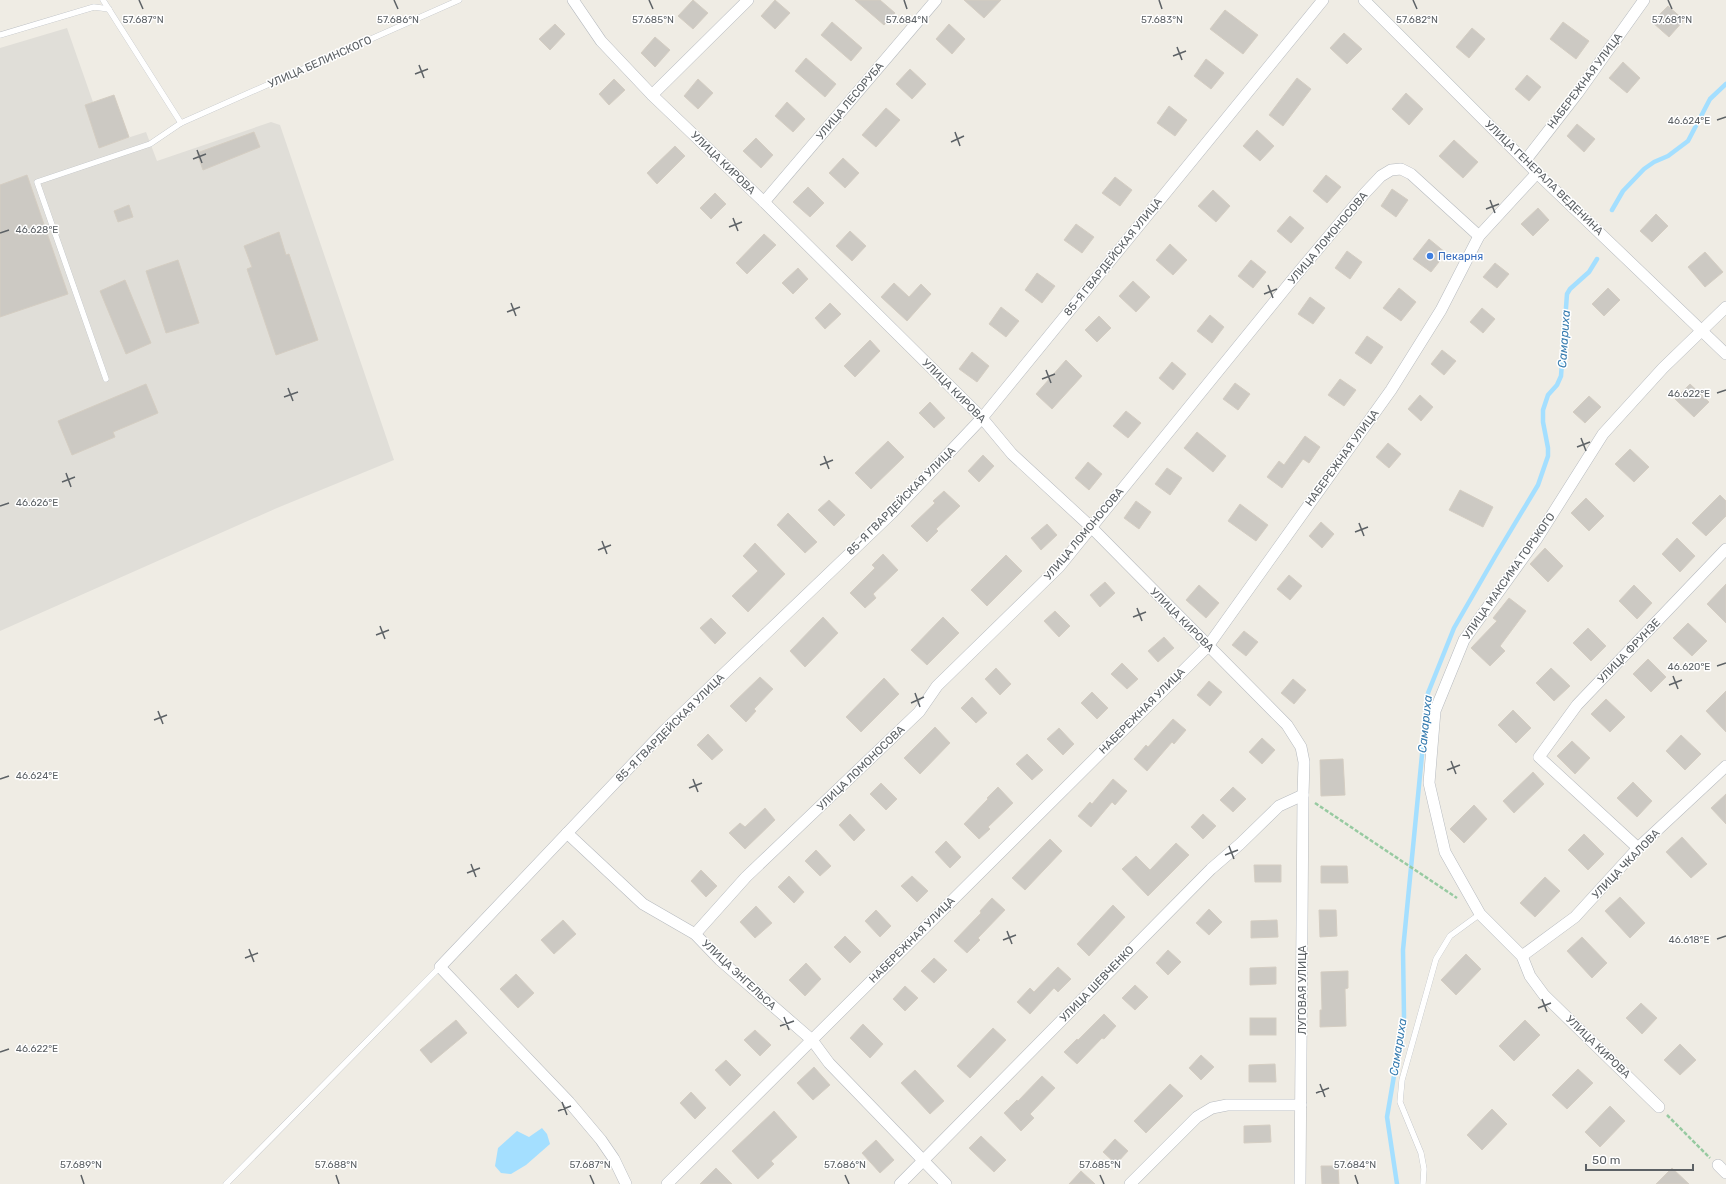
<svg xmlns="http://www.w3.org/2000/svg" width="1726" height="1184" font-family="Rubik,sans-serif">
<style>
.industrial{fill:#e0ded8}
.water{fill:#a4dfff}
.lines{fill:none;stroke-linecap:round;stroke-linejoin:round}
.stream{stroke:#a4dfff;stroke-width:4.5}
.building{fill:#ccc9c3;stroke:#d4cdc2}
.service-casing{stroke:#b6babf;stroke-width:6}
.minor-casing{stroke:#b6babf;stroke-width:12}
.path{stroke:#97caa1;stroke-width:2.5;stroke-dasharray:4 2;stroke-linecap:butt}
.service{stroke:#fff;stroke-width:5.5}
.minor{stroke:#fff;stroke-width:11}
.ticks{fill:none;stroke:#5c6165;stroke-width:1.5}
.shop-dot{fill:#3f7fe0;stroke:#fff;stroke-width:1.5}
.labels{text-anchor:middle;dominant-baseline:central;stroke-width:3;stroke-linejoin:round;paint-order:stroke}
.street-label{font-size:11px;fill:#5c6165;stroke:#fff}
.shop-label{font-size:11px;fill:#366cbe;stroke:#fff;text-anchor:start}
.water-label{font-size:12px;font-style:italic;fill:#377caf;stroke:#fff}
.ticks-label{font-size:10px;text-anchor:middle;fill:#5c6165;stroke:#fff;stroke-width:3;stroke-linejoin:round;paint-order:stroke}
</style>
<rect width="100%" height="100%" fill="#efece4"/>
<polygon class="industrial" points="67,28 93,102 85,105 99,147 146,132 157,161 271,122 280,125 394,460 277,508 0,631 0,48"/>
<polygon class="water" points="542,1128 547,1134 550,1144 526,1165 511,1174 501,1173 495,1166 498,1148 517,1131 529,1137"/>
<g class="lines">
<g class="stream">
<polyline points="1612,210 1623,191 1644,169 1654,162 1668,156 1688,141 1710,99 1726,84"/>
<polyline points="1397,1184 1387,1117 1404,1017 1403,950 1428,693 1454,628 1496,555 1538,485 1548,456 1548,448 1543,422 1543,410 1548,395 1557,385 1561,376 1567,294 1570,289 1589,272 1597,259"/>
</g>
</g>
<g class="building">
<polygon points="693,0 708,13 693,29 678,16"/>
<polygon points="775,0 790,13 775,29 761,16"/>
<polygon points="855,0 880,0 895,13 884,25"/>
<polygon points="964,0 1001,0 984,18"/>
<polygon points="1668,6 1684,20 1669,37 1652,22"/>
<polygon points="1225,10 1258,35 1243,54 1210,29"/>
<polygon points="832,22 862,48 851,61 821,35"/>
<polygon points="1563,22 1589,41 1576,59 1550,39"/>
<polygon points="555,24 565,34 550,50 539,39"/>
<polygon points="949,24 965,39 952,54 936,39"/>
<polygon points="1472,28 1485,39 1469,58 1456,47"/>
<polygon points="1344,33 1362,49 1347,64 1330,48"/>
<polygon points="655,37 670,50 655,67 641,53"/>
<polygon points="806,58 836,84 825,97 795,71"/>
<polygon points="1206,59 1224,73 1211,89 1194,76"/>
<polygon points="1623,62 1640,78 1627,93 1609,78"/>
<polygon points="910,69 926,84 912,99 896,84"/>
<polygon points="1527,75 1541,87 1529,101 1515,89"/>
<polygon points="1297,78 1311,89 1283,126 1269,115"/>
<polygon points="614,79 625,90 609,105 599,94"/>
<polygon points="698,79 713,93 698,109 684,96"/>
<polygon points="1406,93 1423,109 1409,125 1392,109"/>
<polygon points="114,95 129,137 99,148 85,105"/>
<polygon points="787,102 805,119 793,132 775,116"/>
<polygon points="1169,106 1187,120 1175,136 1157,123"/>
<polygon points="886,108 900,120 876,147 862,135"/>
<polygon points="1577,124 1595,139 1584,152 1567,136"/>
<polygon points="1257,130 1274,146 1260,161 1243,146"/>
<polygon points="254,132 260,147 203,170 197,153"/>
<polygon points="756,138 773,155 761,168 743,151"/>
<polygon points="1454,140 1478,162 1463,178 1439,156"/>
<polygon points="675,146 685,156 657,184 647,173"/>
<polygon points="843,158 859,173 845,188 829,173"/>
<polygon points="27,175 68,294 0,317 0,185"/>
<polygon points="1326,175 1341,187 1327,203 1313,191"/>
<polygon points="1115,177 1132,190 1120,206 1102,193"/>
<polygon points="808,187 824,203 810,217 793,202"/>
<polygon points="1392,189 1408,200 1396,217 1381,206"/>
<polygon points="1213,190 1230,206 1216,222 1198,206"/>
<polygon points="715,193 726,204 711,219 700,208"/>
<polygon points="129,205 133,217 118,222 114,211"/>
<polygon points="1538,208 1549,220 1533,236 1521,224"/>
<polygon points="1656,214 1668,226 1652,242 1640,231"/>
<polygon points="1290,216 1304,228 1291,243 1277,231"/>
<polygon points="1076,224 1094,237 1082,253 1064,240"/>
<polygon points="850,231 866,246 852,261 836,246"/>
<polygon points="279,232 286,255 289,254 318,340 276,355 247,269 252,267 244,246"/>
<polygon points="764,234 776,245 747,274 736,263"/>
<polygon points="1429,239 1446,253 1431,272 1413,259"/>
<polygon points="1170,244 1187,260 1173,275 1156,260"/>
<polygon points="1347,251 1362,262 1350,279 1335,268"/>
<polygon points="1705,252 1723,272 1705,287 1688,267"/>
<polygon points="178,260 199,323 166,333 146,271"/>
<polygon points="1251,260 1266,272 1253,288 1238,276"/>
<polygon points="1495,263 1509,274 1497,288 1483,277"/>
<polygon points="798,268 808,279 793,294 782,283"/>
<polygon points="1037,273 1055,286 1042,303 1025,290"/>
<polygon points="125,280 151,343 126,354 100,291"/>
<polygon points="1133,281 1150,297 1136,312 1119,296"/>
<polygon points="894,283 909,297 921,284 931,294 907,321 881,297"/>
<polygon points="1399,288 1416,302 1401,321 1383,308"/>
<polygon points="1608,288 1620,300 1604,316 1592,304"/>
<polygon points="1310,297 1325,308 1313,324 1298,314"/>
<polygon points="830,303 841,314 825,329 815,318"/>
<polygon points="1001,307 1019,321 1006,337 989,324"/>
<polygon points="1482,308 1495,319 1483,333 1470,322"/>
<polygon points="1210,315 1224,327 1212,343 1197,331"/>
<polygon points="1099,316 1111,328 1097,342 1085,330"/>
<polygon points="1367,336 1383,347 1371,364 1355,353"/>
<polygon points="870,340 880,351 855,377 844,366"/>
<polygon points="1442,350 1456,361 1444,375 1431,364"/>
<polygon points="972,352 989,366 977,382 959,369"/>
<polygon points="1066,360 1082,376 1052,409 1036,394"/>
<polygon points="1172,362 1186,374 1173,390 1159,378"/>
<polygon points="1340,379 1356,390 1344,406 1328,395"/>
<polygon points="1235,383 1250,394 1238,410 1223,399"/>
<polygon points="146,384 158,413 113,432 115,437 72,455 58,421"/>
<polygon points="1690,384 1709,402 1694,417 1675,399"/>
<polygon points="1420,395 1433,407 1421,421 1408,409"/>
<polygon points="1589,396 1601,407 1585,423 1573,412"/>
<polygon points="930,402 945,418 934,428 919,413"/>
<polygon points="1126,411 1141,423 1128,438 1113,426"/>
<polygon points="1197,432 1226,456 1213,472 1184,448"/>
<polygon points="1305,436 1320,447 1309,463 1303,459 1282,488 1267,477 1279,461 1284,465"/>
<polygon points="888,441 904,457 871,489 855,473"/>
<polygon points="1388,443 1401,454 1389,468 1376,457"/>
<polygon points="1630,449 1649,467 1634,482 1615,464"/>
<polygon points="983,455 994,466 979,482 968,471"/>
<polygon points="1088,462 1102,474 1089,490 1075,478"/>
<polygon points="1167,468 1182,478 1170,495 1155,484"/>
<polygon points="1460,490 1493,507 1483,527 1449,510"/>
<polygon points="944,491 960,506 936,529 938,531 927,542 911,526 935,503 933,501"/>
<polygon points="1720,495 1726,501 1726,516 1706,536 1692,523"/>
<polygon points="1586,498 1604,516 1589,531 1571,513"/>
<polygon points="829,500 845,515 834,526 818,510"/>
<polygon points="1136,501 1151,512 1139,529 1124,518"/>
<polygon points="1240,504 1268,525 1256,541 1228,521"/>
<polygon points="788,513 817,542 805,553 777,525"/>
<polygon points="1321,522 1334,534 1322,548 1309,536"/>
<polygon points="1047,524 1057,535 1041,550 1031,538"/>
<polygon points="1677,538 1695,556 1680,572 1662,554"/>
<polygon points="755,543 785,574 748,612 732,596 758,571 743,556"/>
<polygon points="1545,548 1563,566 1548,582 1530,564"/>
<polygon points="883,554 898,570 873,594 876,598 865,608 850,593 875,568 872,565"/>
<polygon points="1006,555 1022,571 987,606 971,590"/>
<polygon points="1289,575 1302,586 1290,600 1277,589"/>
<polygon points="1105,582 1115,593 1100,607 1090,595"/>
<polygon points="1726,584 1726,623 1707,604"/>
<polygon points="1199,585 1219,603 1206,618 1186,600"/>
<polygon points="1634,585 1652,603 1637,619 1619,601"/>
<polygon points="1509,598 1526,611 1500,646 1505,651 1490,666 1471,648 1497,621 1493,618"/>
<polygon points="1055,611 1070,626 1059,637 1044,621"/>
<polygon points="823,617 838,633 805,667 790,651"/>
<polygon points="943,617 959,633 927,665 911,650"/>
<polygon points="711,618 726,633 715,644 700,628"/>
<polygon points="1688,623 1707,641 1692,656 1673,638"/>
<polygon points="1588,628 1606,646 1591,661 1573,643"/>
<polygon points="1244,631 1258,642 1246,656 1232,645"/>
<polygon points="1164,637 1174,648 1158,662 1148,651"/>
<polygon points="1648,659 1666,677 1651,692 1633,674"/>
<polygon points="1122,663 1138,679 1127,689 1111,674"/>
<polygon points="996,668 1011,684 1000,695 985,679"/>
<polygon points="1551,668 1570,686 1554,701 1536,683"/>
<polygon points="760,677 773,689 754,709 756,711 746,722 730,706"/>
<polygon points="884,678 899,694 861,732 846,717"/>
<polygon points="1293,679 1306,690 1294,704 1281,693"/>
<polygon points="1209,681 1222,692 1210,706 1197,695"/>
<polygon points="1726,691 1726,732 1706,711"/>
<polygon points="1092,692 1108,708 1097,719 1081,703"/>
<polygon points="972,697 987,713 976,723 961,708"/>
<polygon points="1606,699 1625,717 1610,732 1591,714"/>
<polygon points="1513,710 1531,728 1516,743 1498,725"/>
<polygon points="1173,719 1186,730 1174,744 1172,742 1147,771 1134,759 1146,745 1148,747"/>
<polygon points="935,727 950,743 920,774 904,758"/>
<polygon points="1059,728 1074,744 1063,755 1047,739"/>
<polygon points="708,734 723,750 712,760 697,745"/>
<polygon points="1681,735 1701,754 1685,770 1666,751"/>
<polygon points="1262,738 1275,750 1262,764 1249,752"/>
<polygon points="1572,741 1590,758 1575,774 1557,756"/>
<polygon points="1027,754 1043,770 1032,780 1016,764"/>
<polygon points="1343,759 1345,795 1321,796 1320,760"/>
<polygon points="1533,772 1544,784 1514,813 1503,801"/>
<polygon points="1113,779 1127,791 1115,805 1112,802 1091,827 1078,816 1090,802 1092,804"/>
<polygon points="1633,782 1652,801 1637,817 1617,798"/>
<polygon points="881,783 897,799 886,810 870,794"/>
<polygon points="998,787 1013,803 988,827 990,829 979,839 964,824 988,799 987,798"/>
<polygon points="1233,787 1246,799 1233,812 1220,800"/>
<polygon points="1726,794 1726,824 1711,808"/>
<polygon points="1474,805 1487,819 1464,843 1450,829"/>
<polygon points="765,808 775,820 745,849 729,833 740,823 745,827"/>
<polygon points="850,814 865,830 854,841 839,825"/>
<polygon points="1203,814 1216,826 1203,839 1191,827"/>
<polygon points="1584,834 1604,854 1588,870 1568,850"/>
<polygon points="1682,837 1707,864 1691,878 1666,852"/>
<polygon points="1050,839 1062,851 1025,890 1012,878"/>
<polygon points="946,841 961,857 950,868 935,852"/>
<polygon points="1176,843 1189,855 1148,896 1122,869 1136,856 1150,870"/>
<polygon points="816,850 831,866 820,876 805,861"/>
<polygon points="1254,865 1281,865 1281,882 1255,882"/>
<polygon points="1321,866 1347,866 1348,883 1321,883"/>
<polygon points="701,870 717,886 706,897 691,881"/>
<polygon points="789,876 804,892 794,903 778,887"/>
<polygon points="912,876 928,891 917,902 901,886"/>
<polygon points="1545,877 1560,891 1535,917 1520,903"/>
<polygon points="1620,897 1645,923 1630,938 1605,911"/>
<polygon points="992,898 1005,910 978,938 980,940 967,953 954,941 981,913 980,911"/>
<polygon points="1113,905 1125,917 1089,956 1077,944"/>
<polygon points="756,906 772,923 755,938 740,922"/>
<polygon points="1209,909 1222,922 1209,935 1196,923"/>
<polygon points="876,910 891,926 880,937 865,921"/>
<polygon points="1319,910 1336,910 1337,936 1320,937"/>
<polygon points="563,920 576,934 554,954 541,940"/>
<polygon points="1277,920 1278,937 1251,938 1251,921"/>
<polygon points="845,936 861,952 850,963 834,947"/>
<polygon points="1582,937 1607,963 1592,978 1567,951"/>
<polygon points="1168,950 1181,962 1168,975 1156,963"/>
<polygon points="1466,954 1481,969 1456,995 1441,980"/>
<polygon points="934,958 947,970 934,983 921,971"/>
<polygon points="806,963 821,979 805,996 789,980"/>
<polygon points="1058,967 1071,979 1058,992 1054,988 1030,1014 1017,1002 1030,988 1034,992"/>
<polygon points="1276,967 1276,984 1250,985 1250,968"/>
<polygon points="1348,971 1348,988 1345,989 1346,1026 1320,1027 1320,1010 1322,1010 1321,972"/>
<polygon points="516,974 534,993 518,1008 500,989"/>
<polygon points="1135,985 1148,997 1135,1010 1122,998"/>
<polygon points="905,986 918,998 905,1011 893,999"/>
<polygon points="1641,1003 1657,1018 1642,1034 1626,1018"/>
<polygon points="1104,1014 1116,1026 1104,1039 1102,1038 1077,1064 1064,1052 1077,1039 1078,1040"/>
<rect x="1250" y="1018" width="26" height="17"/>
<polygon points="456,1020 467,1033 431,1063 420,1050"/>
<polygon points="1525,1020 1540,1035 1514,1061 1499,1046"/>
<polygon points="863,1024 883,1044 870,1058 850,1038"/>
<polygon points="993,1028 1006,1040 970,1078 957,1066"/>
<polygon points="755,1030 771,1045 760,1056 744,1040"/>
<polygon points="1680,1044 1696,1060 1680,1075 1664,1060"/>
<polygon points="1201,1055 1214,1067 1201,1080 1189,1068"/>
<polygon points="726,1060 741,1075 730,1086 715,1070"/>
<polygon points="1275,1064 1276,1082 1249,1082 1249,1065"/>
<polygon points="814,1067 830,1085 813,1100 797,1083"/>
<polygon points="1578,1069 1593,1083 1567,1109 1552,1095"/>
<polygon points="915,1070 944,1101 930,1114 901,1083"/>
<polygon points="1042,1076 1055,1088 1030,1114 1034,1118 1021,1131 1004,1113 1017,1100 1018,1101"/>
<polygon points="1170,1084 1183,1096 1146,1133 1134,1121"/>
<polygon points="691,1092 706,1108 695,1119 680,1103"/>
<polygon points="1610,1106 1625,1121 1600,1147 1585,1132"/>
<polygon points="1492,1109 1507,1124 1482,1150 1467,1135"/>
<polygon points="774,1111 797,1137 771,1161 774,1164 758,1179 732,1151"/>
<polygon points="1270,1125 1271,1142 1244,1143 1244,1126"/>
<polygon points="981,1136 1006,1160 994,1172 969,1148"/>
<polygon points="1115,1139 1128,1151 1116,1164 1103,1152"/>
<polygon points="876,1140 894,1160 880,1173 862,1153"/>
<polygon points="1321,1166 1338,1166 1339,1184 1322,1184"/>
<polygon points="716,1168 732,1184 700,1184"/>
<polygon points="1672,1168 1689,1184 1656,1184"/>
<polygon points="1081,1171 1095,1184 1069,1184"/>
</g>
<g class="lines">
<g class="service-casing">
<g id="service">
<polyline points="103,0 181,123"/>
<polyline points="0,35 94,7 109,9"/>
<polyline points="106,379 37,182 150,144 181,123 459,0"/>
<polyline points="226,1184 440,967"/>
<polyline points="1423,1184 1424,1169 1421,1153 1400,1102 1402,1080 1436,959 1450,936 1480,914"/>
</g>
</g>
<g class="minor-casing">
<g id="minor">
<polyline points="573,0 601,41 652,95 764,202 982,418 1012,454 1091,527 1287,725 1301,747 1304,762 1303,795 1300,1184"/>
<polyline points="1364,0 1537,173 1726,354"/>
<polyline points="652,95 748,0"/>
<polyline points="1525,161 1577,94 1644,0"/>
<polyline points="764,202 936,0"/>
<polyline points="567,833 643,904 695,934 720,960 812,1040 829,1063 946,1184"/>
<polyline points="1638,848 1539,757 1577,705 1726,549"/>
<polyline points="695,934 746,877 919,712 937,686 1059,567 1297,274 1365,193 1381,176 1391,170 1401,169 1411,174 1479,236"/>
<polyline points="1522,956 1575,917 1638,848 1726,766"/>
<polyline points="1659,1107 1544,995 1530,976 1522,956 1480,914 1445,852 1429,783 1435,711 1464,640 1536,540 1603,434 1663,368 1726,307"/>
<polyline points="1718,1165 1726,1173"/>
<polyline points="626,1184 614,1159 601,1140 569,1102 440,967 665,730 892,513 982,418 1323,0"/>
<polyline points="667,1184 1208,646 1391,390 1441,310 1479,236 1537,173"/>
<polyline points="900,1184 1211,869 1240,844 1279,806 1303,795"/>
<polyline points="1130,1184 1197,1117 1212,1108 1227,1105 1301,1105"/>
</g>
</g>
<g class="path">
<polyline points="1315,803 1457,898"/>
<polyline points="1667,1115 1710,1158"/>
</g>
<use href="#service" class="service"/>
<use href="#minor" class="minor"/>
</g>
<path class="ticks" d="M139,0L143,9M394,0L398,9M649,0L653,9M904,0L907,9M1159,0L1162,9M1413,0L1417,9M1668,0L1672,9M1177,47L1182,60M1173,56L1186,51M419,65L424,78M415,74L428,69M1717,120L1726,117M955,132L960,146M951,142L964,136M197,150L202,163M193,159L206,154M1490,200L1495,213M1486,209L1499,204M733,218L738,231M729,227L742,222M0,233L9,230M1268,285L1273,298M1264,294L1277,289M511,303L516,316M507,312L520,307M1046,370L1051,383M1042,379L1055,374M288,388L293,401M1717,393L1726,390M284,397L298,392M1581,438L1586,451M1577,447L1590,442M824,456L829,469M820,465L833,460M66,473L71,487M62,482L75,477M0,506L9,503M1359,523L1364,536M1355,532L1368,527M602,541L607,554M598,550L611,545M1137,608L1142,621M1133,617L1146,612M380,626L385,639M376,635L389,630M1717,666L1726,663M1673,676L1678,689M1669,685L1682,680M915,693L920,707M911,703L924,697M158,711L163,724M154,720L167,715M1451,761L1456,774M1447,770L1460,765M0,779L9,776M693,779L698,792M689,788L702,783M1229,846L1234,859M1225,855L1238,850M471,864L476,877M467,873L480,868M1007,931L1012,944M1717,939L1726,936M1003,940L1016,935M249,949L254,962M245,958L258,953M1542,999L1547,1012M1538,1008L1551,1003M784,1017L789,1030M780,1026L794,1021M0,1052L9,1049M1320,1084L1325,1097M1316,1093L1329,1088M562,1102L567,1115M558,1111L571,1106M81,1175L84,1184M336,1175L339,1184M590,1175L594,1184M845,1175L849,1184M1100,1175L1104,1184M1355,1175L1358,1184"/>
<circle class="shop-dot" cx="1430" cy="256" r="4"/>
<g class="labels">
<g class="street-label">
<text transform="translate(320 62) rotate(-24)">УЛИЦА БЕЛИНСКОГО</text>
<text transform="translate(1585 81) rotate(-53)">НАБЕРЕЖНАЯ УЛИЦА</text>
<text transform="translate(850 101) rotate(-50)">УЛИЦА ЛЕСОРУБА</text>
<text transform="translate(723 163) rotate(44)">УЛИЦА КИРОВА</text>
<text transform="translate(1544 178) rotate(44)">УЛИЦА ГЕНЕРАЛА ВЕДЕНИНА</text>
<text transform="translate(1328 238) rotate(-50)">УЛИЦА ЛОМОНОСОВА</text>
<text transform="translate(1113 257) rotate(-51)">85-Я ГВАРДЕЙСКАЯ УЛИЦА</text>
<text transform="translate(954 391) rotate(45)">УЛИЦА КИРОВА</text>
<text transform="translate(1342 458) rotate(-54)">НАБЕРЕЖНАЯ УЛИЦА</text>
<text transform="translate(901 501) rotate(-45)">85-Я ГВАРДЕЙСКАЯ УЛИЦА</text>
<text transform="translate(1084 534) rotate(-50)">УЛИЦА ЛОМОНОСОВА</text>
<text transform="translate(1509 576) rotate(-55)">УЛИЦА МАКСИМА ГОРЬКОГО</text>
<text transform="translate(1182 620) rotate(45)">УЛИЦА КИРОВА</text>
<text transform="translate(1629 651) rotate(-46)">УЛИЦА ФРУНЗЕ</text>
<text transform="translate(1142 711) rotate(-45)">НАБЕРЕЖНАЯ УЛИЦА</text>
<text transform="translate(670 728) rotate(-45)">85-Я ГВАРДЕЙСКАЯ УЛИЦА</text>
<text transform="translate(861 768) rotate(-44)">УЛИЦА ЛОМОНОСОВА</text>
<text transform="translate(1626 864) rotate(-46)">УЛИЦА ЧКАЛОВА</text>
<text transform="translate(912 940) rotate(-45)">НАБЕРЕЖНАЯ УЛИЦА</text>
<text transform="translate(739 975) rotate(43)">УЛИЦА ЭНГЕЛЬСА</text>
<text transform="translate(1097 984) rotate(-46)">УЛИЦА ШЕВЧЕНКО</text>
<text transform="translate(1302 990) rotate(-90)">ЛУГОВАЯ УЛИЦА</text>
<text transform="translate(1598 1047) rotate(44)">УЛИЦА КИРОВА</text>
</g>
<g class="shop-label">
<text x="1438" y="256">Пекарня</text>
</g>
<g class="water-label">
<text transform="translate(1564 339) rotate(-86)">Самариха</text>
<text transform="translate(1425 724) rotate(-84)">Самариха</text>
<text transform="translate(1398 1047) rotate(-81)">Самариха</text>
</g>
</g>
<g class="ticks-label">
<text x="143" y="23">57.687°N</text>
<text x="398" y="23">57.686°N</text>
<text x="653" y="23">57.685°N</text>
<text x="907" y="23">57.684°N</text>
<text x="1162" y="23">57.683°N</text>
<text x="1417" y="23">57.682°N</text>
<text x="1672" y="23">57.681°N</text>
<text x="1689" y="124">46.624°E</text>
<text x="37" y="233">46.628°E</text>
<text x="1689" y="397">46.622°E</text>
<text x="37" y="506">46.626°E</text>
<text x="1689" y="670">46.620°E</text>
<text x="37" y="779">46.624°E</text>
<text x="1689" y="943">46.618°E</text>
<text x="37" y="1052">46.622°E</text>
<text x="81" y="1168">57.689°N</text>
<text x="336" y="1168">57.688°N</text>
<text x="590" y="1168">57.687°N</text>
<text x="845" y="1168">57.686°N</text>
<text x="1100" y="1168">57.685°N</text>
<text x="1355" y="1168">57.684°N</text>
</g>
<path d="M1586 1164v6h107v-6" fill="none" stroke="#5c6165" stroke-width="2"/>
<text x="1592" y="1164" font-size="12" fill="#5c6165" stroke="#ffffff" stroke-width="3" paint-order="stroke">50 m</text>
</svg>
